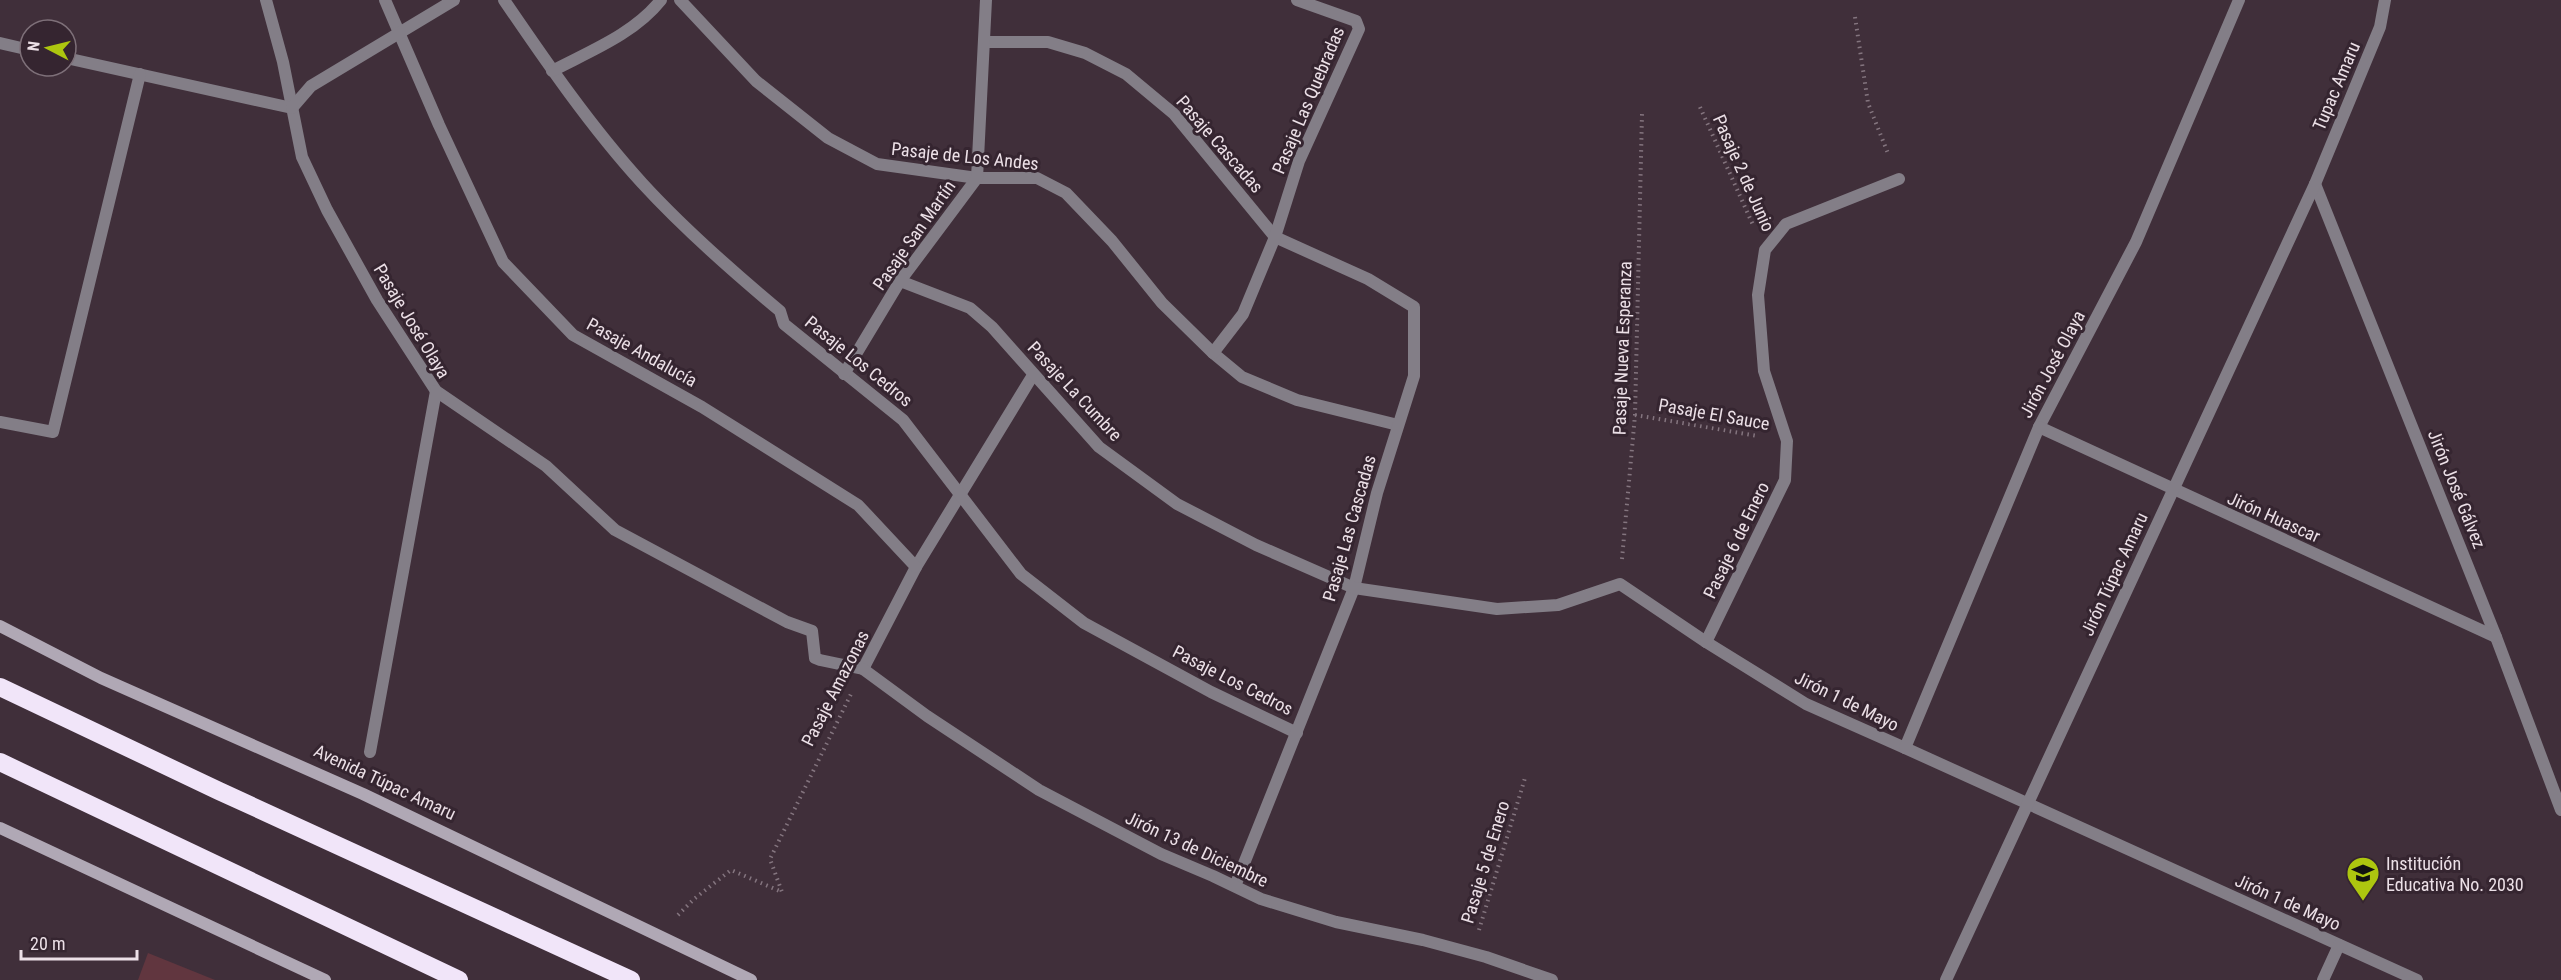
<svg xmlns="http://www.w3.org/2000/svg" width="2561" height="980" font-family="'Roboto Condensed',sans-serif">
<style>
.building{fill:#61363f}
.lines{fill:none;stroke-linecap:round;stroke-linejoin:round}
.path{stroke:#84757f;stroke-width:4;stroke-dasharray:1.5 4.5;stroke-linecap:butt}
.lane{stroke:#837e87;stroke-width:12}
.street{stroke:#837e87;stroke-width:12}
.secondary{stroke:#b0a8b5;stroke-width:12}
.highway{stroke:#f1e5f9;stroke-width:18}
.labels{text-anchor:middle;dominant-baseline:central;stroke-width:6;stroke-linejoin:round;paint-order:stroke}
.street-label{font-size:18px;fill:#ece0e7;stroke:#352530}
.poi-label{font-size:18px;fill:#ece0e7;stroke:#352530;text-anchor:start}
</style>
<rect width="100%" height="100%" fill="#402f3a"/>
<polygon class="building" points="148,953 215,980 138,980"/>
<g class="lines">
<g class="path">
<polyline points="1855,17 1868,103 1889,156"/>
<polyline points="1700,107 1753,225"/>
<polyline points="1635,415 1758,436"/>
<polyline points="1622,559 1635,415 1642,114"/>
<polyline points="678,915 694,899 731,870 782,892 770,859 851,694"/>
<polyline points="1479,930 1525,778"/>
</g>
<g class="lane">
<polyline points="266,0 283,62 302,157 327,210 377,300 436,391 546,466 615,530 787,622 812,631 815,658 820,660 863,669 916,567 1033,375"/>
<polyline points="385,0 439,125 503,262 573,335 702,407 858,505 916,567"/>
<path d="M504,0C547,63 591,127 642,183C685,230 732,271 780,311L784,324L903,420L1021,574L1084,623L1211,692L1297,733"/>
<polyline points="680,0 756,81 828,138 877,164 977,178 1037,178 1066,193 1112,241 1162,303 1213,353 1242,377 1297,400 1398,425"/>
<polyline points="985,42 1048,42 1085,53 1126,74 1174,114 1275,237 1368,279 1414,307 1414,376 1377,493 1354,588 1235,886"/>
<polyline points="0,43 30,50"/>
<polyline points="66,58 292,108"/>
<path d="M552,71C590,51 634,34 661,0"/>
<polyline points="292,108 311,86 454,0"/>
<polyline points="900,281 970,308 992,327 1099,447 1177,504 1256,545 1354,588 1497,609 1558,605 1620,584 1706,642 1806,704 1905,748"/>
<polyline points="1213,353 1243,314 1275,237 1299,161 1359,29 1356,21 1297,0"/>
<polyline points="844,374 900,281 977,178 986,0"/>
<polyline points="0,422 53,432 140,74"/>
<polyline points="1706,642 1785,480 1787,441 1764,371 1758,295 1765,250 1786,224 1899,179"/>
</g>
<g class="street">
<polyline points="2239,0 2136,242 2039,427 1905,748 2417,980"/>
<polyline points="2315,184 2496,637 2561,810"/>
<polyline points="2039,427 2496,637"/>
<polyline points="863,669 927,716 1039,790 1161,854 1213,876 1261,899 1336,922 1423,940 1486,957 1552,980"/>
<polyline points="370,752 436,391"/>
<polyline points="1946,980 2315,184 2380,27 2385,0"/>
<polyline points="2323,980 2339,945"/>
</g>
<g class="secondary">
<polyline points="0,626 101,678 363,794 751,980"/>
<polyline points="0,828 325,980"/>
</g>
<g class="highway">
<polyline points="0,687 219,791 631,980"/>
<polyline points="0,762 459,980"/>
</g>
</g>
<defs>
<g id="school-pin" transform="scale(1.725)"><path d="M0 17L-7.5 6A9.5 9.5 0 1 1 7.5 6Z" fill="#adc60f" stroke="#352530"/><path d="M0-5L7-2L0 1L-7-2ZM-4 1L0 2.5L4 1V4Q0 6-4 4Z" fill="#111"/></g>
</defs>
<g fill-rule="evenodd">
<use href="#school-pin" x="2363" y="873"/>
</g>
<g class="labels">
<g class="street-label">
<text transform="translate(2336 86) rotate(-67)">Tupac Amaru</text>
<text transform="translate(1308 100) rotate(-67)">Pasaje Las Quebradas</text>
<text transform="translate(1220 144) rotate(49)">Pasaje Cascadas</text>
<text transform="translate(965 156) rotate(6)">Pasaje de Los Andes</text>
<text transform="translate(1744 173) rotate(66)">Pasaje 2 de Junio</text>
<text transform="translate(914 235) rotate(-55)">Pasaje San Martín</text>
<text transform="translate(412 321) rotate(59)">Pasaje José Olaya</text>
<text transform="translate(1622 348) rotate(-88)">Pasaje Nueva Esperanza</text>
<text transform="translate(642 352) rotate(29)">Pasaje Andalucía</text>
<text transform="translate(859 361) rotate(39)">Pasaje Los Cedros</text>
<text transform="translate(2052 364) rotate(-62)">Jirón José Olaya</text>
<text transform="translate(1075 391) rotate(47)">Pasaje La Cumbre</text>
<text transform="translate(1714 414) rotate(10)">Pasaje El Sauce</text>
<text transform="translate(2457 489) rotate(68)">Jirón José Gálvez</text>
<text transform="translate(2274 517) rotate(24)">Jirón Huascar</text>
<text transform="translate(1349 528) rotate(-74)">Pasaje Las Cascadas</text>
<text transform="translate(1736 540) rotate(-64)">Pasaje 6 de Enero</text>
<text transform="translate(2114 574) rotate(-65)">Jirón Túpac Amaru</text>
<text transform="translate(1233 680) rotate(27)">Pasaje Los Cedros</text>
<text transform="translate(835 688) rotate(-63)">Pasaje Amazonas</text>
<text transform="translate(1847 701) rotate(26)">Jirón 1 de Mayo</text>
<text transform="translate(385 782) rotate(25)">Avenida Túpac Amaru</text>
<text transform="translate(1197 849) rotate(25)">Jirón 13 de Diciembre</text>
<text transform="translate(1485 862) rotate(-73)">Pasaje 5 de Enero</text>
<text transform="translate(2288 902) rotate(24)">Jirón 1 de Mayo</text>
</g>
<g class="poi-label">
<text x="2386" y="863">Institución<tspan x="2386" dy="21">Educativa No. 2030</tspan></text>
</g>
</g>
<g transform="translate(48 48) rotate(277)"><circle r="28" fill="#352530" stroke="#7e7079" stroke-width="1.5"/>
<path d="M0-4.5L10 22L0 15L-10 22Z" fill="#adc60f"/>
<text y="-9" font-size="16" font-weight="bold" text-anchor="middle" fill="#ece0e7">N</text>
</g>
<path d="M21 950v9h116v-9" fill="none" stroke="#ece0e7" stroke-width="3"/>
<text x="30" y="950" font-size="18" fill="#ece0e7" stroke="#352530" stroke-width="4.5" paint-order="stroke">20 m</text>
</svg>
